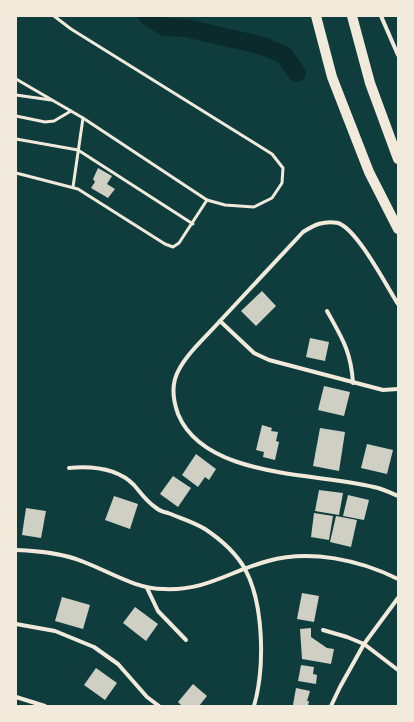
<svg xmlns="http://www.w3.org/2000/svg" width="414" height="722" font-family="'Asap Condensed',sans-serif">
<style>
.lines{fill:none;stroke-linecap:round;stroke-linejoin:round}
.river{stroke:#0a2a2b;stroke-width:18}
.building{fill:#cfcfc3}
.service{stroke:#f1e9da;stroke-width:3}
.minor{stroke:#f1e9da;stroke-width:4}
.motorway{stroke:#f1e9da;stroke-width:10}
</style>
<rect width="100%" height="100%" fill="#0f3d3e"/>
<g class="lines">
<polyline class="river" points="147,16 164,27 186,28 263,46 284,55 297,73"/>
</g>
<g class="building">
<polygon points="98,168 112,176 107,184 115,189 108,198 91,188 95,182 93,179"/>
<polygon points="262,291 276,306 256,326 241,311"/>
<polygon points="310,338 329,342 325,361 306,357"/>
<polygon points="324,386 350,392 344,416 318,410"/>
<polygon points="262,425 272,428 271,431 278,432 276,441 279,442 275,460 263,457 264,452 256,450"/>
<polygon points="320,428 345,432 339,471 313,466"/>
<polygon points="367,444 393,450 387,474 361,468"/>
<polygon points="196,454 216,469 209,480 205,477 198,487 182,475"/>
<polygon points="173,476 191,488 178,507 160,494"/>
<polygon points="319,490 343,493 339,515 315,511"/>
<polygon points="348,495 369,500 364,520 343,516"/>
<polygon points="114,496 138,504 130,529 105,520"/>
<polygon points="26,508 46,511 41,538 22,535"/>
<polygon points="314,513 333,516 329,540 311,537"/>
<polygon points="336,516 357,520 351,547 330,542"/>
<polygon points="302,593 319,596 314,622 297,619"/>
<polygon points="62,597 90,605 83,629 55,621"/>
<polygon points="135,607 158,624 146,641 123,623"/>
<polygon points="311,628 311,637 327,648 334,649 331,664 302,659 300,629"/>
<polygon points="301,665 314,667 313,674 317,675 316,684 298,681"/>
<polygon points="96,668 117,683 105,700 84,685"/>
<polygon points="193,684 207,696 199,706 182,706 178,702"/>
<polygon points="296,688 310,691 307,701 309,701 308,706 293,705"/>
</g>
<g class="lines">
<g class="service">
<polyline points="16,79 83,118 207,200 225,205 254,207 272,198 282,183 283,168 272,154 71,29 54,16"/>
<polyline points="16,95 51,100"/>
<polyline points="16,116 45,122 54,121 71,111"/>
<polyline points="16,139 78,150 193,224"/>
<polyline points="16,173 78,189 165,244 173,247 179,243 207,200"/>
<polyline points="73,187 83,118"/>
</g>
<g class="minor">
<polyline points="381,16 398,55"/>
<path d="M398,304C386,285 357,229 338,223C324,220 314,225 303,232L220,321L254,353L269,360L383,390L398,389"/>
<path d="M327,311C342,338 351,351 353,383"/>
<path d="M220,321C206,337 181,358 175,379C172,390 174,403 178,414C205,480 320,472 378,488C385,490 391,493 398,496"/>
<path d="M69,468C91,466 117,468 134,485C141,493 146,501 155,507C158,510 164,512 168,513C180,518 194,522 205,529C220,539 236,553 245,569C264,604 265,668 254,706"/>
<path d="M16,550C39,551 63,553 84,562C110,572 136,589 164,589C206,591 230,571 268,561C310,549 360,560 398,579"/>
<polyline points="147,588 158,611 186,640"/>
<polyline points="16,624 55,631 94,647 118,664 147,697 159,706"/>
<polyline points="323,630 347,637 364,644 398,670"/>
<polyline points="16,697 45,706"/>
<polyline points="331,706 340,687 364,644 398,598"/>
</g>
<g class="motorway">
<polyline points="316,16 332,77 369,172 398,229"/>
<polyline points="352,16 370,83 398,159"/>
</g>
</g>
<rect width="414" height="722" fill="none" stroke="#f1e9da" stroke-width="34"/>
</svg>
